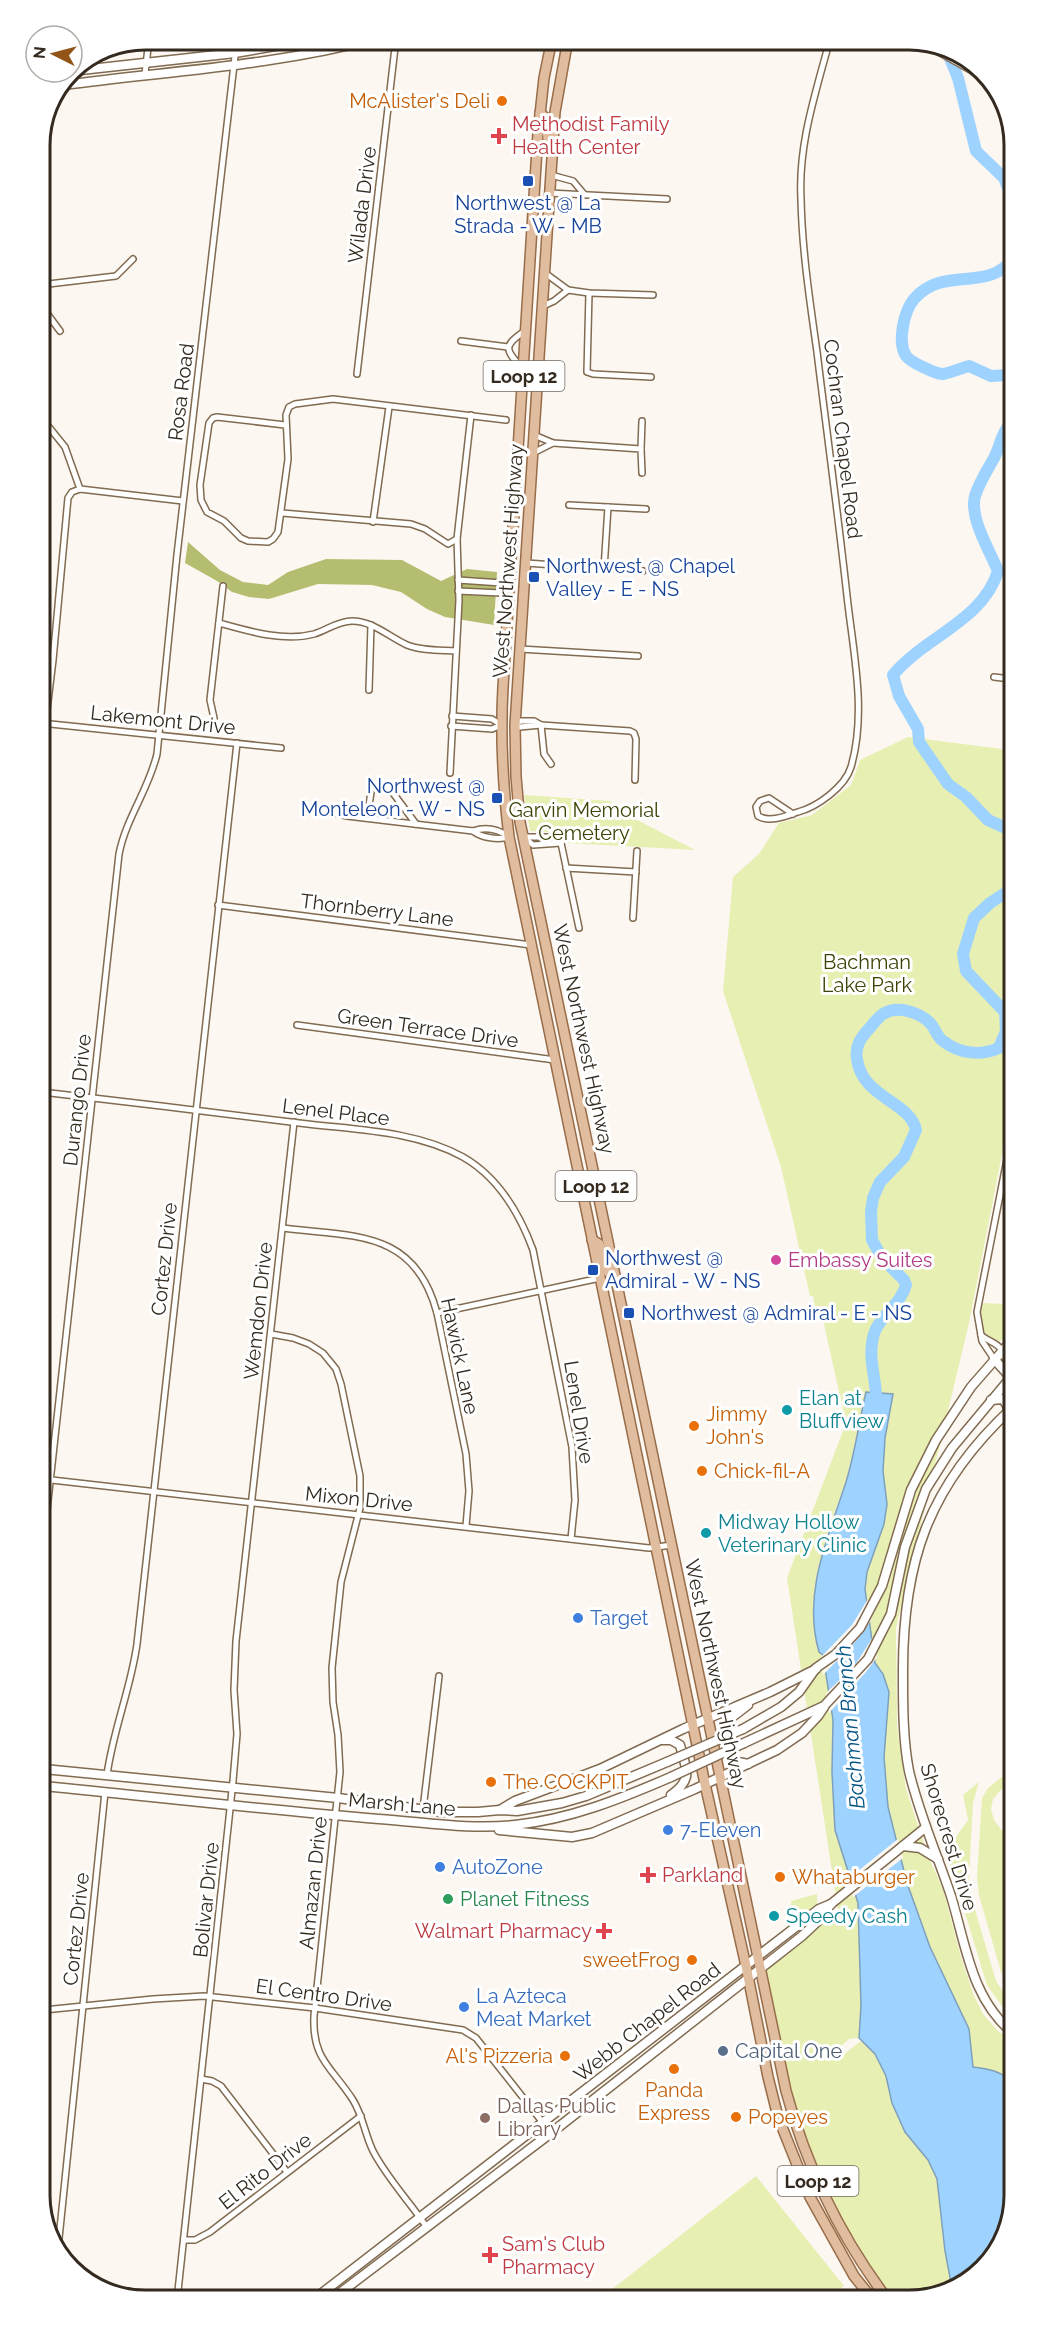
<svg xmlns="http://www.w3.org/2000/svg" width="1053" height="2340" font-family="Raleway,sans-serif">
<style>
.green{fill:#e7efb3}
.forest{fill:#b5be70}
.water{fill:#9fd3ff;stroke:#7fa0bc;stroke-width:1.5}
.pier{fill:#fdf7f1}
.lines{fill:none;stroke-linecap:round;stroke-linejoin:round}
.river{stroke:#9fd3ff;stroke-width:12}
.street-casing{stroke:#816b51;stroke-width:8}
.secondary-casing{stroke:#816b51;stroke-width:11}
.primary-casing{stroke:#976d4a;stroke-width:12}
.street{stroke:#fff;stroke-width:5}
.secondary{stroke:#fff;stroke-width:8}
.primary{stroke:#e1bda0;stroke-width:9}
.secondary-bridge-casing{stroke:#816b51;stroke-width:11;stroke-linecap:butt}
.secondary-bridge{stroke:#fff;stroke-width:8}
.food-dot{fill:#e8710a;stroke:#fff;stroke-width:2}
.health-dot{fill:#e0444e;stroke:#fff;stroke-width:2}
.transit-dot{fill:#1a4fb4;stroke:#fff;stroke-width:2}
.hotel-dot{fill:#d1479c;stroke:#fff;stroke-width:2}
.culture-dot{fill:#0f9aa8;stroke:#fff;stroke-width:2}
.shop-dot{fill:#3f7fe0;stroke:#fff;stroke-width:2}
.leisure-dot{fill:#2e9e5b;stroke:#fff;stroke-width:2}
.service-dot{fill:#5c6f8a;stroke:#fff;stroke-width:2}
.education-dot{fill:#8d6e63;stroke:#fff;stroke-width:2}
.labels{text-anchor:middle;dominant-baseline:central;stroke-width:6;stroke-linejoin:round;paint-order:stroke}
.shield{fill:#fff;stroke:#716a62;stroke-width:1.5}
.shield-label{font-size:18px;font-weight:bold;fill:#342a1f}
.food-label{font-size:20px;fill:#c56008;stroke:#fff;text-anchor:start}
.health-label{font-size:20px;fill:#be3a42;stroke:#fff;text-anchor:start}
.transit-label{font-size:20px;fill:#164399;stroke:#fff;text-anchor:start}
.street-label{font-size:20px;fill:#342a1f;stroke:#fff}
.park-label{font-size:20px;fill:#3e4204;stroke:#fff}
.hotel-label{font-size:20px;fill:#b23c85;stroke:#fff;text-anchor:start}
.culture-label{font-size:20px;fill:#0d838f;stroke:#fff;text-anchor:start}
.shop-label{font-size:20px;fill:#366cbe;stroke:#fff;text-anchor:start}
.leisure-label{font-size:20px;fill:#27864d;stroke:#fff;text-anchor:start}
.service-label{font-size:20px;fill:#4e5e75;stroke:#fff;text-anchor:start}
.education-label{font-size:20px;fill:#785e54;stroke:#fff;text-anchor:start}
.water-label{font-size:21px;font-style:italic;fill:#055687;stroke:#fff}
.rim{fill:none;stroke:#342a1f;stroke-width:3}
</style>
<rect width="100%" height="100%" fill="#fdf7f1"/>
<g class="green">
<path d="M908,737L1010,750L1011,1108L969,1323L896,1628L897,1726L906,1789L928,1856L943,1889L962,1961L974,1996L983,2014L998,2031L1014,2043V2085L1008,2078L973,2067L969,2029L930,1947L907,1883L888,1807L884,1757L889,1692L883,1674L875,1663L865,1589L867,1572L884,1524L887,1504L883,1471L885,1438L893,1395L867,1392L846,1481L832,1519L817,1573L813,1604L816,1640L823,1655L833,1720L832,1772L835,1830L858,1903L861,2006L859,2038L849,2039L840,2047L844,2054L861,2041L875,2053L887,2076L892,2103L905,2132L928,2160L937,2179L945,2251L952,2288L942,2295L891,2296C849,2242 814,2175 796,2109C783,2064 775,2017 766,1971L838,1910L787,1578L846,1423L823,1320L818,1321L813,1296H810L781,1167L723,991L733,877L759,854L779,823L812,815L851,785L860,760Z"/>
<polygon points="524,795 610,801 618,810 695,850 567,843 564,833 530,831"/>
<path d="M1012,1302V1333L1003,1340L995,1341C981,1333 974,1317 984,1303L1004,1304Z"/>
<polygon points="1013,1768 1013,1779 998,1793 993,1799 991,1809 994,1820 1013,1845 1013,1994 1001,1972 979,1895 977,1877 982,1798 988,1788"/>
<polygon points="979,1782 973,1803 969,1878 971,1896 996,1981 1013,2007 1014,2023 987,1985 955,1880 945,1853 968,1820 963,1795"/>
<polygon points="817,1894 817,1905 789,1927 787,1926 791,1923 791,1901"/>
<polygon points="756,2176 844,2286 831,2296 601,2298"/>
</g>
<polygon class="forest" points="188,542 220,570 243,582 268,585 288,572 326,559 402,560 441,581 467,569 497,572 494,625 445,617 427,609 401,592 372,585 318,584 269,599 249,597 232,592 217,581 185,563"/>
<path class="water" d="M866,1392L893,1394L885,1438L883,1471L887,1504L884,1524L867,1572L865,1589L875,1663L883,1674L889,1692L884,1757L888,1807L907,1883L930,1947L969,2029L973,2067C989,2069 1003,2071 1014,2085V2195L992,2259L952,2288L945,2251L937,2179L928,2160L905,2132L892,2103L886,2076L875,2054L859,2038L861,2006L858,1903L835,1830L832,1772L833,1720L823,1655L819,1652C802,1593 828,1538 846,1482C855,1453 859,1422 866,1392Z"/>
<g class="pier">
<polygon points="868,1599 872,1619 857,1640 823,1675 821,1657 852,1625"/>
<polygon points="873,1637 877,1657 866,1672 829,1713 826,1693 855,1665"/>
<polygon points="898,1839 903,1858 853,1897 848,1879"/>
</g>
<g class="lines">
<g class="river">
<polyline points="947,51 958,78 976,151 1004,178 1008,188"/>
<path d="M1009,263C983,291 943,266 914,299C904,311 897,342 906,356C911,362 919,365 925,368C930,370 937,374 943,374C951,373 961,368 969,366L991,376L1009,375"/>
<path d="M1009,425C1001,435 1000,447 994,458C987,471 979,483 975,496C969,518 990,551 998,571C983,621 924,637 893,675L899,696L918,729L919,742L948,784L966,797L988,820L1010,830"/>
<path d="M876,1409C879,1382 865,1358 875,1331C882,1314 901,1304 906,1285L904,1280L882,1258L872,1240L871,1212L873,1198L880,1182L904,1157L916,1130C910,1101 862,1098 857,1059C855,1047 860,1039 867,1031C872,1026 877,1018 883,1014C897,1005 919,1012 930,1023C935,1028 937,1037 943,1041C960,1054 980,1056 999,1048L1006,1031L1005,1012L966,971L963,954L974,918L990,903L1010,890"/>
</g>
<g class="street-casing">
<g id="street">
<polyline points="145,74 149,39"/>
<polyline points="551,175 573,181 584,194"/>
<polyline points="549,193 667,199"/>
<polyline points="39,230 45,230"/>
<polyline points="545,273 568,290 589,293 653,295"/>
<polyline points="40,285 116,276 133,259"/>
<polyline points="589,293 587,372 593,374 651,377"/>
<polyline points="40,304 60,331"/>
<polyline points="543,306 554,301 568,290"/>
<polyline points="461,341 508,347"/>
<path d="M523,369C504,349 503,346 526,330"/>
<polyline points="357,374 396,39"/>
<polyline points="40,416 65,447 80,489"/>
<polyline points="285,425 217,417 213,418 209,423 200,485 201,500 207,512 224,521 241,538 248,541 268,542 273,539 278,532 288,459 286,415 289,407 295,404 333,399 506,420"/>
<polyline points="534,435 553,443 641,449 642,473"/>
<polyline points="641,449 642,421"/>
<polyline points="533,453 553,443"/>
<polyline points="569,505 646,509"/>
<polyline points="282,513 411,524 425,529 448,544 457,539"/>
<polyline points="373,522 389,407"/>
<polyline points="526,563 643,571"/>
<polyline points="604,569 608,507"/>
<polyline points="458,580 502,583 510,589 501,593 458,591"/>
<path d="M219,623C248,631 283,642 314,634C327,630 338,621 352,621C373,621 389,637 407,645C422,651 440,650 456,651"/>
<polyline points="520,649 638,656"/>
<polyline points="994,677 1010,679"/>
<polyline points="369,690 371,625"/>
<polyline points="452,716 492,719 501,725"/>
<polyline points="214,718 210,700 223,586"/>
<polyline points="41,723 281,748"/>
<polyline points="515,725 520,727 541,725 630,731 634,733 636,739 635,780"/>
<polyline points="515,725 520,721 534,721 541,725"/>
<polyline points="541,725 544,754 551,764"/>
<polyline points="451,726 492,729 501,725"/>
<polyline points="41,759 53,660 68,498 72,492 80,489 183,501"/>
<polyline points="450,773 459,600 457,539 471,415"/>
<path d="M325,811L347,816L473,831C485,827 498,829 509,837"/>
<path d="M793,814L769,798L760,801L756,807L758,816C770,823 786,816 798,812C817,807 845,787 851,767C867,712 853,651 847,596C838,514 827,434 817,352C810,302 802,250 801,199C798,144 816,92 830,39"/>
<polyline points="367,818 372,786 383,785 393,793 416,824"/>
<path d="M473,831C482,838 498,840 509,837"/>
<polyline points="523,837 552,837 561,843"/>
<polyline points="524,837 533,845 561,843"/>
<polyline points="561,843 579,928"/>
<polyline points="566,868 636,872"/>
<polyline points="218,905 531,945"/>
<polyline points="633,918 637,851"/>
<polyline points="297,1025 555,1060"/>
<path d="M42,1092C128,1102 213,1112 299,1123C354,1130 414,1130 463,1157C498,1177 519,1212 533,1250L572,1447L575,1500L571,1539"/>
<path d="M283,1228C353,1237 415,1229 437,1313L466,1454L469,1491L466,1526"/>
<polyline points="437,1313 600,1278"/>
<path d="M271,1334L293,1338L309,1344L323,1353L336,1369L341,1384L360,1476V1508L341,1582L332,1668L333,1702L338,1735L340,1772L314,2016C312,2060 332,2067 353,2100C363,2116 365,2135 373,2151C387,2178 409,2201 426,2226"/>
<path d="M981,1335C987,1341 999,1343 1002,1351"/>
<polyline points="994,1359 982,1341 977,1312 1011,1139"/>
<polyline points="43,1479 649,1548 672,1545"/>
<path d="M43,1546L119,854C126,818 149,789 157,754L177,555L237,39"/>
<path d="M107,1775C113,1730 131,1688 137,1644L237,743"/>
<polyline points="423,1809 439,1676"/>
<polyline points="44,2010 153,1999 204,1996 315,2008 463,2030 476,2038 551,2133"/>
<polyline points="201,2079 212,2081 221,2086 287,2172"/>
<polyline points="184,2240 195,2240 210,2232 361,2116"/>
<polyline points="58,2248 105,1792"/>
<polyline points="177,2300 233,1781 237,1734 234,1690 236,1641 294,1122"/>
</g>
</g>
<g class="secondary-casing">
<g id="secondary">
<polyline points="929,45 984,76"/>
<polyline points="72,71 235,53 316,39"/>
<path d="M63,85C168,71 273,66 375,39"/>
<polyline points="1002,1351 1012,1366"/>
<polyline points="994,1359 1012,1379"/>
<polyline points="991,1400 1003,1399 1008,1407 1007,1413"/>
<path d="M1012,1408C928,1486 902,1563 903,1676C903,1707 903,1740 909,1771C919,1814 937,1854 951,1896C966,1945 971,1999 1014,2034"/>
<polyline points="748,1705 727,1721 725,1729 730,1756 738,1762 748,1764"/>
<polyline points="743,1729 781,1707 799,1692 816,1668 836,1654 860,1628 882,1586 911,1490 936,1440 971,1387 1012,1340"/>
<path d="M663,1740H671L680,1745C686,1769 694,1779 671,1795"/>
<polyline points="744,1743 824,1706 868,1659 891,1614 905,1547 926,1489 952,1448 1012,1376"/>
<polyline points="44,1769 338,1798 441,1812 478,1812 500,1810 517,1811 562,1803 586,1796 667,1762"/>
<path d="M44,1786C155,1797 267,1810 379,1819C424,1822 470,1830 515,1825C571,1819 620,1799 671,1777"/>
<polyline points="500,1810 515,1801 600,1769 683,1729 770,1692 816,1669"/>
<polyline points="499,1830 572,1837 592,1833 695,1789 777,1750 802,1733 818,1716 824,1707"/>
<polyline points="903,1846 920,1848 938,1859"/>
<polyline points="332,2299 551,2133 802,1936 818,1921 831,1904 925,1828"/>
<polyline points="313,2300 819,1909 831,1904"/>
</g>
</g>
<g class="primary-casing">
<g id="primary">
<path d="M552,39L544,78L538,133L503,687C500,738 503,787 509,837L705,1784L746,1966L768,2077L778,2117L810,2197L854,2276L870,2296"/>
<path d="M568,39L555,112L515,725L516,777L520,822L786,2091C806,2165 839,2234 885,2296"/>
<polyline points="540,113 546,118 549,150"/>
<polyline points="592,1240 599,1244 608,1272 616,1278"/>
</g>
</g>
<use href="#street" class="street"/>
<use href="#secondary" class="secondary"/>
<use href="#primary" class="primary"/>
<g class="secondary-bridge-casing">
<g id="secondary-bridge">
<polyline points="667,1762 743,1729"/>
<polyline points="671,1777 744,1743"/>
</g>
</g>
<use href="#secondary-bridge" class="secondary-bridge"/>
</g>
<g class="food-dot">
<circle cx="502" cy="101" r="6"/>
<circle cx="694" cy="1426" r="6"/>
<circle cx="702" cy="1471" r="6"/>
<circle cx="491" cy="1782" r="6"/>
<circle cx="780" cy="1877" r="6"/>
<circle cx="692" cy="1960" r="6"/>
<circle cx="565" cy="2056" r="6"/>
<circle cx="674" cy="2069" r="6"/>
<circle cx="736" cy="2117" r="6"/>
</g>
<g class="health-dot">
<path d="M496 127h6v6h6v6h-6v6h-6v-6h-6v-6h6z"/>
<path d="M645 1866h6v6h6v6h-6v6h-6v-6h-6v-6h6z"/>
<path d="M601 1922h6v6h6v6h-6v6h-6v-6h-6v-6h6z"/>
<path d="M487 2246h6v6h6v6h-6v6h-6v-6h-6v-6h6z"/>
</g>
<g class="transit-dot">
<rect x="522" y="175" width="12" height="12" rx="3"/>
<rect x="528" y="571" width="12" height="12" rx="3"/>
<rect x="491" y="792" width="12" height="12" rx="3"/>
<rect x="587" y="1264" width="12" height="12" rx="3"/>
<rect x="623" y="1307" width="12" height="12" rx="3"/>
</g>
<circle class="hotel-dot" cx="776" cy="1260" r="6"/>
<g class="culture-dot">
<circle cx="787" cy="1410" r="6"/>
<circle cx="706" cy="1533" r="6"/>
<circle cx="774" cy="1916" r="6"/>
</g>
<g class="shop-dot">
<circle cx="578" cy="1618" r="6"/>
<circle cx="668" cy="1830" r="6"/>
<circle cx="440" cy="1867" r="6"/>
<circle cx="464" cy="2007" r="6"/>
</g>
<circle class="leisure-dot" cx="448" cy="1899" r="6"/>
<circle class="service-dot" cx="723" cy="2051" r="6"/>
<circle class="education-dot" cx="485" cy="2118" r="6"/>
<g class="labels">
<g class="shield">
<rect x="483.5" y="361" width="81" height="30" rx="4.5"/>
<rect x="555.5" y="1171" width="81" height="30" rx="4.5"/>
<rect x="777.5" y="2166" width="81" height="30" rx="4.5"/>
</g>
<g class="shield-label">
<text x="524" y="376">Loop 12</text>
<text x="596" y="1186">Loop 12</text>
<text x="818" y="2181">Loop 12</text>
</g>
<g class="food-label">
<text x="490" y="101" text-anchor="end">McAlister's Deli</text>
<text x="706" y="1414">Jimmy<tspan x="706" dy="23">John's</tspan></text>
<text x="714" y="1471">Chick-fil-A</text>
<text x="503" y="1782">The COCKPIT</text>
<text x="792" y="1877">Whataburger</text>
<text x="680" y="1960" text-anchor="end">sweetFrog</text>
<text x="553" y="2056" text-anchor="end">Al's Pizzeria</text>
<text x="674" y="2090" text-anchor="middle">Panda<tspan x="674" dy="23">Express</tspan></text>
<text x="748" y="2117">Popeyes</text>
</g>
<g class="health-label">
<text x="512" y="124">Methodist Family<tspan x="512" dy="23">Health Center</tspan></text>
<text x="662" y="1875">Parkland</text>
<text x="592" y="1931" text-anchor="end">Walmart Pharmacy</text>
<text x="502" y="2244">Sam's Club<tspan x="502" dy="23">Pharmacy</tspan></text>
</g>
<g class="transit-label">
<text x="528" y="203" text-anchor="middle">Northwest @ La<tspan x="528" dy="23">Strada - W - MB</tspan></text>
<text x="546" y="566">Northwest @ Chapel<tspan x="546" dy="23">Valley - E - NS</tspan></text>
<text x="485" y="786" text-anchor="end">Northwest @<tspan x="485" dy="23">Monteleon - W - NS</tspan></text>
<text x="605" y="1258">Northwest @<tspan x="605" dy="23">Admiral - W - NS</tspan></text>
<text x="641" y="1313">Northwest @ Admiral - E - NS</text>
</g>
<g class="street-label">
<text transform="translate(362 205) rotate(-83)">Wilada Drive</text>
<text transform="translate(181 392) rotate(-83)">Rosa Road</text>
<text transform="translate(843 439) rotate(83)">Cochran Chapel Road</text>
<text transform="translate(508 561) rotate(-86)">West Northwest Highway</text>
<text transform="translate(163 720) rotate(6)">Lakemont Drive</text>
<text transform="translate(377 910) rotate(7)">Thornberry Lane</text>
<text transform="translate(428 1028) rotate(8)">Green Terrace Drive</text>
<text transform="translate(584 1039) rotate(78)">West Northwest Highway</text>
<text transform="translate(77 1100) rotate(-84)">Durango Drive</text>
<text transform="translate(336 1112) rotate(7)">Lenel Place</text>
<text transform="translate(164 1259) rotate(-84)">Cortez Drive</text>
<text transform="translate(258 1311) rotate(-84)">Wemdon Drive</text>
<text transform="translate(460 1356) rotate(78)">Hawick Lane</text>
<text transform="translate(579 1412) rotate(81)">Lenel Drive</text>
<text transform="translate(359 1499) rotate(6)">Mixon Drive</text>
<text transform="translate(716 1674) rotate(78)">West Northwest Highway</text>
<text transform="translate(402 1804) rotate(5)">Marsh Lane</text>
<text transform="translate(949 1837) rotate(73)">Shorecrest Drive</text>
<text transform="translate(313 1883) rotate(-84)">Almazan Drive</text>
<text transform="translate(206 1900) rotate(-84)">Bolivar Drive</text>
<text transform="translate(76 1929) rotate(-84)">Cortez Drive</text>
<text transform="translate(324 1995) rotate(8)">El Centro Drive</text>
<text transform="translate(647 2022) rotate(-38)">Webb Chapel Road</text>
<text transform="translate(265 2171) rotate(-38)">El Rito Drive</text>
</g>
<g class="park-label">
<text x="584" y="810">Garvin Memorial<tspan x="584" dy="23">Cemetery</tspan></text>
<text x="867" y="962">Bachman<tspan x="867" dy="23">Lake Park</tspan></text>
</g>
<g class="hotel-label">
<text x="788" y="1260">Embassy Suites</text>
</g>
<g class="culture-label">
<text x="799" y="1398">Elan at<tspan x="799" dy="23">Bluffview</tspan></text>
<text x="718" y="1522">Midway Hollow<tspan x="718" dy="23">Veterinary Clinic</tspan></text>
<text x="786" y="1916">Speedy Cash</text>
</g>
<g class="shop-label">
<text x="590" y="1618">Target</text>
<text x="680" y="1830">7-Eleven</text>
<text x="452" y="1867">AutoZone</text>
<text x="476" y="1996">La Azteca<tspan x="476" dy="23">Meat Market</tspan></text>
</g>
<g class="leisure-label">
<text x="460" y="1899">Planet Fitness</text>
</g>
<g class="service-label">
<text x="735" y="2051">Capital One</text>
</g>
<g class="education-label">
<text x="497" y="2106">Dallas Public<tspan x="497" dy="23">Library</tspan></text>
</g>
<g class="water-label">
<text transform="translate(850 1727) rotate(-95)">Bachman Branch</text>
</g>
</g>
<path d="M0 0H1053V2340H0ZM145 50H909A95 95 0 0 1 1004 145V2195A95 95 0 0 1 909 2290H145A95 95 0 0 1 50 2195V145A95 95 0 0 1 145 50Z" fill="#fff" fill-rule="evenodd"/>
<path class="rim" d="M145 50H909A95 95 0 0 1 1004 145V2195A95 95 0 0 1 909 2290H145A95 95 0 0 1 50 2195V145A95 95 0 0 1 145 50Z"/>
<g transform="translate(54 54) rotate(276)"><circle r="28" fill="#ffffff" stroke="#aeaaa5" stroke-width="1.5"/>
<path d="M0-4.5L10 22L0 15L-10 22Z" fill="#925517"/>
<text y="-9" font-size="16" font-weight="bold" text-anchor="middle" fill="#342a1f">N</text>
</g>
</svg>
